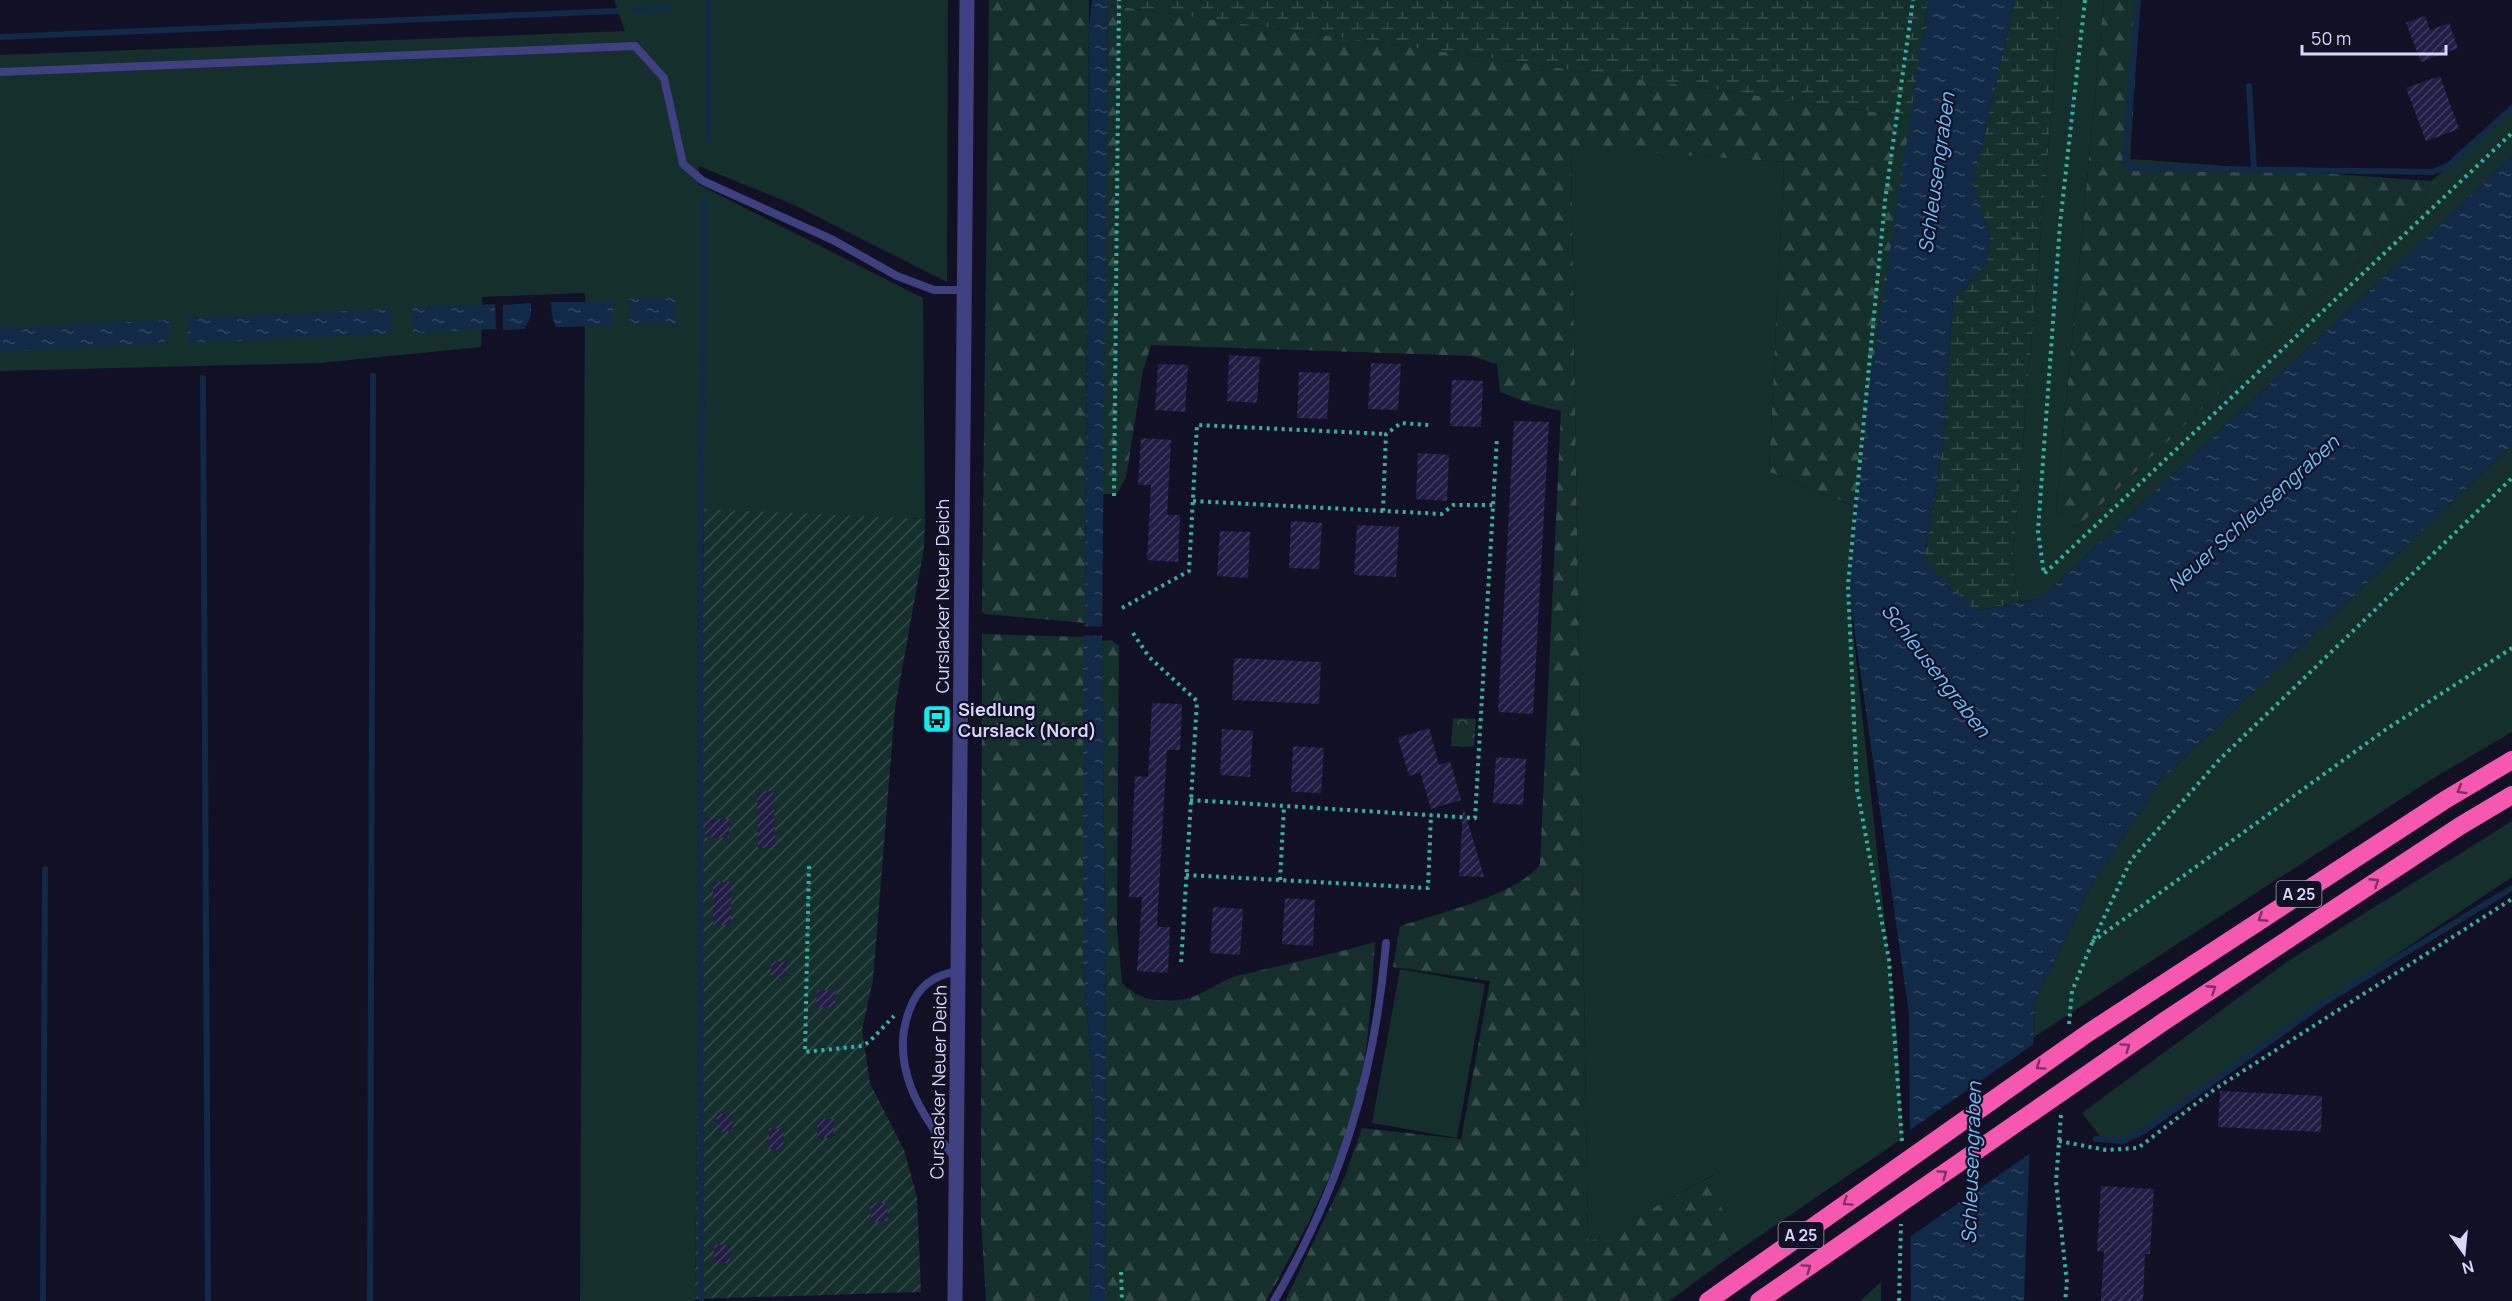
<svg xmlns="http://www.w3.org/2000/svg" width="2512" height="1301" font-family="Manrope,sans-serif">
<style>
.grass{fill:#142f2c}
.forest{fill:url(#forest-firs)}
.wetland{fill:url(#wetland-marsh)}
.park{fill:url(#park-crowns)}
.garden{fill:url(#garden-furrows)}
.water{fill:url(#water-ripples)}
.pier{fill:#121025}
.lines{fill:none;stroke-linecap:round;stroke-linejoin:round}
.stream{stroke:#112a48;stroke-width:6}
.building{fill:url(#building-hatch)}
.path{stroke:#36b1a0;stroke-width:4;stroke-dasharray:3 4.5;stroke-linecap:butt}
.service{stroke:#3e4081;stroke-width:8}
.tertiary{stroke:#3e4081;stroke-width:15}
.motorway{stroke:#f658b0;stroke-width:18}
.oneway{stroke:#793064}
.labels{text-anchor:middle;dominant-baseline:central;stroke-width:4.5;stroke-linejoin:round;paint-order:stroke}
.shield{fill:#121025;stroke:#9d9bbc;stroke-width:1.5}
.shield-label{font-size:16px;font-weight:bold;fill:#d8d6fd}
.street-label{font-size:18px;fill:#d8d6fd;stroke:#121025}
.poi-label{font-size:18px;font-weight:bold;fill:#d8d6fd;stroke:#121025;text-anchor:start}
.water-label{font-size:20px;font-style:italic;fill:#6ac1f7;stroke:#121025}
</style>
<defs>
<pattern id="forest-firs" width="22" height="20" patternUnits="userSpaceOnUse" patternTransform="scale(1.5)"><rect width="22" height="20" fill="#142f2c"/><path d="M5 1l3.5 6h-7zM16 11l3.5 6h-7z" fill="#354c4c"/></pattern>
<pattern id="wetland-marsh" width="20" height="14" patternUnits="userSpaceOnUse" patternTransform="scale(1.5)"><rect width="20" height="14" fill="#142f2c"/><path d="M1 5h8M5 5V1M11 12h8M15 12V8" fill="none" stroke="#354c4c"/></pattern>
<pattern id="park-crowns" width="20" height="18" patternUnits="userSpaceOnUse" patternTransform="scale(1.5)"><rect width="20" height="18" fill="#142f2c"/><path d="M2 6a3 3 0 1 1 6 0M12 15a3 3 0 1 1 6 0" fill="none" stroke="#354c4c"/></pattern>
<pattern id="garden-furrows" width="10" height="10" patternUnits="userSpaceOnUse" patternTransform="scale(1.5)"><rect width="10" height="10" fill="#142f2c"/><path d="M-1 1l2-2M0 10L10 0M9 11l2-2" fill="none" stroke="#354c4c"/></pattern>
<pattern id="water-ripples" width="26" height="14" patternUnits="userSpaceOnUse" patternTransform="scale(1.5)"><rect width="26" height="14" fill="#112a48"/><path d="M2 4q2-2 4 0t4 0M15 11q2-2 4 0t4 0" fill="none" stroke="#334863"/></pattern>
<pattern id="building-hatch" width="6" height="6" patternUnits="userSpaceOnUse" patternTransform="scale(1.5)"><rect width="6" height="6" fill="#221d45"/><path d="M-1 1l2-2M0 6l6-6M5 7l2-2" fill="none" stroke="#413d61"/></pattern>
</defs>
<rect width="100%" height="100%" fill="#121025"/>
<g class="grass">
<polygon points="614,0 948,0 947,282 794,205 699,166 698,184 923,298 925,519 704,510 695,1301 580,1301 585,293 482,297 481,347 320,363 0,371 0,55 625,31"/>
<polygon points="2061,0 2104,0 2056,511 2077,527 2425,198 2431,181 2512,110 2512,157 2041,598 2020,602 2012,567"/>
<polygon points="1571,146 1784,162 1769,472 1855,506 1848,585 1896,1024 1903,1138 1732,1255 1713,1175 1588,1244"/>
<polygon points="2512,445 2512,732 2432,779 2034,1037 2035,1000 2090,888 2159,782"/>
<polygon points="2512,821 2512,877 2325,1002 2144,1131 2123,1141 2102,1139 2082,1113 2288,961"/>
<polygon points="1400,969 1485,984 1457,1138 1372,1123"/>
<polygon points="1881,1282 1881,1301 1860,1301"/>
</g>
<g class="forest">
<polygon points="989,0 1089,0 1085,623 985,614 982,612"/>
<polygon points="2104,0 2140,0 2130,159 2431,181 2425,198 2077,527 2056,511"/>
<path d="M1108,5L1911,117L1865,417L1855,506L1769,472L1784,162L1571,147L1588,1243L1714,1175L1732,1255L1669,1301H1285L1345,1176L1362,1128L1461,1139L1490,981L1393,967L1400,926C1434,915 1522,893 1540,864L1561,411L1531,404L1500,392L1497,364L1472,356L1151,345L1143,371L1126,477L1117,494H1102Z"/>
<polygon points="982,634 1083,637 1083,962 1093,1090 1090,1301 986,1301 981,1220"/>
<path d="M1111,640L1119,646L1117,926L1122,983C1138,999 1154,1002 1177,1000C1201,999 1218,980 1241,975C1285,964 1331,955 1375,942C1372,988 1370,1033 1361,1078C1345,1157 1305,1232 1266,1301H1105L1106,1037L1102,641Z"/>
</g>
<g class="wetland">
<polygon points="1108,0 1928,0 1911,117 1108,5"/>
<polygon points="2015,0 2061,0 2012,567 2020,602 1975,611 1924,562 1943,444 1953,300 1987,263 1990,237 1973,184"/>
</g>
<polygon class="park" points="1453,718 1476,719 1474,747 1451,746"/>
<polygon class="garden" points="704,509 925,519 924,548 895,708 873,980 862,1030 870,1083 904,1150 917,1197 921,1292 695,1299"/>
<g class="water">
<polygon points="1092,0 1108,0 1102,641 1106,1037 1105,1301 1090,1301 1093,1090 1083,962 1083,637 1085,623 1089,25"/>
<polygon points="1928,0 2015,0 1973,184 1990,237 1987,263 1953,300 1943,444 1924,562 1976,611 2041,598 2512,157 2512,445 2159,782 2090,888 2035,1000 2024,1301 1911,1301 1909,1014 1848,585 1865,417"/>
<polygon points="675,298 676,323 630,324 629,299"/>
<polygon points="551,302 613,302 613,326 556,327 552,315"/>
<polygon points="531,303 531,315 525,329 503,330 503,305"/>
<polygon points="495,304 496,329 413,333 412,308"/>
<polygon points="391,309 392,334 188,343 187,318"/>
<polygon points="169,320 169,335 163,344 0,352 0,328"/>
</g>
<g class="pier">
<polygon points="1082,626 1105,627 1105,636 1080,635"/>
<polygon points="2037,1042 2032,1152 1908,1238 1907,1132"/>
</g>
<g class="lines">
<g class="stream">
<polyline points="2138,0 2125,162 2133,168 2433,172 2449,165 2512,108"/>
<polyline points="634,10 668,9"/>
<polyline points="0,37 617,11"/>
<polyline points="2249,86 2254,170"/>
<polyline points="708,140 708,0"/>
<polyline points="203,378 208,1301"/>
<polyline points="2096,1139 2123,1141 2144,1131 2325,1002 2512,888"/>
<polyline points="43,1301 45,869"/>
<polyline points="370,1301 373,376"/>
<polyline points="701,1301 700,523 705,199"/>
</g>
</g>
<g class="building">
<polygon points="2425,16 2430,30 2449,23 2458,48 2421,62 2406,23"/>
<polygon points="2440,76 2459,129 2426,141 2406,88"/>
<polygon points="1229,355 1260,357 1257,403 1227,401"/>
<polygon points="1371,363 1401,364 1398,410 1368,409"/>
<polygon points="1158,364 1188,365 1185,412 1155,410"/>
<polygon points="1299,372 1330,373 1327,419 1297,418"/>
<polygon points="1452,380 1483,381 1481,427 1450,426"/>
<polygon points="1514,421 1549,422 1533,714 1498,712"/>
<polygon points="1141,438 1171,440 1167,515 1180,515 1178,562 1147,560 1151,485 1138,485"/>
<polygon points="1418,453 1449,455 1447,501 1416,499"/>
<polygon points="1291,521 1322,523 1319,569 1289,568"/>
<polygon points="1357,525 1399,527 1396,577 1354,575"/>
<polygon points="1220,531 1250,532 1248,578 1217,576"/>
<polygon points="1234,658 1321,662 1319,704 1232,700"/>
<polygon points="1152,703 1182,704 1180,750 1167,750 1161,853 1157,927 1170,927 1168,973 1137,971 1142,897 1129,897 1135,776 1148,777"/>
<polygon points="1429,728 1439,765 1450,761 1461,800 1431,809 1420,772 1409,776 1398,738"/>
<polygon points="1222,729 1253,731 1250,777 1220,775"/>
<polygon points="1293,746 1324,748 1321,793 1291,792"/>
<polygon points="1496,757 1526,759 1523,805 1493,803"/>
<polygon points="757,791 773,791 776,848 758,848"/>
<polygon points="1463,812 1465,812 1484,877 1459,876"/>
<polygon points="706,819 730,819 729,838 705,837"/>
<rect x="713" y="882" width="18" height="43"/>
<polygon points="1285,898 1315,900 1313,946 1282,944"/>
<polygon points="1213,907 1243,909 1240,955 1210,953"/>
<polygon points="771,961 787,962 786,978 771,978"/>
<polygon points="817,990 836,990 835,1008 816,1007"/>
<polygon points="2220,1091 2322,1096 2321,1132 2218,1127"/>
<polygon points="732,1113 733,1131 718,1132 717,1114"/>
<polygon points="817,1119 834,1119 833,1138 817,1138"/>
<polygon points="769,1128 784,1129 783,1150 768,1149"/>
<polygon points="2101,1186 2154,1189 2150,1254 2145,1254 2143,1301 2101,1301 2104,1252 2097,1251"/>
<polygon points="870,1203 887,1203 888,1221 871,1222"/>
<rect x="714" y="1245" width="16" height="18"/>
</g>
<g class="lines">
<g class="path">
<polyline points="2085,0 2060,224 2038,531 2044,574 2512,133"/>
<polyline points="1114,496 1119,0"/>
<polyline points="1193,501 1442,514 1453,505 1493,505"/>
<polyline points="1383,511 1386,434 1401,423 1429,425"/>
<polyline points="1122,608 1189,571 1197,425 1386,434"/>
<polyline points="1133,633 1149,657 1197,701 1181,965"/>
<polyline points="1190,800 1475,818 1497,437"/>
<polyline points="809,866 805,1052 862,1046 869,1042 894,1016"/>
<polyline points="1186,875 1428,888 1431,815"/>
<polyline points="1280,880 1284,806"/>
<polyline points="2092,942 2385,730 2512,648"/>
<polyline points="2069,1024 2072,991 2092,943 2131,860 2219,760 2512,478"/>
<polyline points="2061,1115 2056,1182 2067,1283 2065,1301"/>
<polyline points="1902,1141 1889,960 1857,789 1848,585 1885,201 1913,0"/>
<polyline points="2059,1141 2106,1150 2138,1148 2215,1089 2512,899"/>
<polyline points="1121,1272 1122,1301"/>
<polyline points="1899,1301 1901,1224"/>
</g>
<g class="service">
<polyline points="0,72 635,46 664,78 683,164 703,181 833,240 897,276 934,290 964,290"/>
<path d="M954,1157C921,1115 889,1066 909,1011C918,986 933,975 959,971"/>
<path d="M1274,1301C1341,1186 1375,1075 1386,943"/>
</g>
<polyline class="tertiary" points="955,1301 967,0"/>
<g class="motorway">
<polyline points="1708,1301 2088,1033 2445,800 2512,760"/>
<polyline points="1759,1301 2163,1022 2460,826 2512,795"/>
</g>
</g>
<defs><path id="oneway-chevron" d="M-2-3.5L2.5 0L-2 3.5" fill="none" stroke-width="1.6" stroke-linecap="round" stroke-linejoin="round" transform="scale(1.5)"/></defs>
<g class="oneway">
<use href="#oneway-chevron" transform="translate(2461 790) rotate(150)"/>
<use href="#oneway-chevron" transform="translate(2375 882) rotate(-33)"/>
<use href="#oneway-chevron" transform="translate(2262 918) rotate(147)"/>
<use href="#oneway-chevron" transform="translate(2212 989) rotate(-33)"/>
<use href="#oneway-chevron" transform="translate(2126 1047) rotate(-35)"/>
<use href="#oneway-chevron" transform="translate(2040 1066) rotate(145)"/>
<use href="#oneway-chevron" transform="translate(1943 1174) rotate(-35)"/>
<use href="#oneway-chevron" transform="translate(1847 1202) rotate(145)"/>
<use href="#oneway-chevron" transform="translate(1807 1268) rotate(-35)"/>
</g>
<defs>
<g id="bus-square" transform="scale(1.5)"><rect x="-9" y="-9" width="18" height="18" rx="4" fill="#0deef3" stroke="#121025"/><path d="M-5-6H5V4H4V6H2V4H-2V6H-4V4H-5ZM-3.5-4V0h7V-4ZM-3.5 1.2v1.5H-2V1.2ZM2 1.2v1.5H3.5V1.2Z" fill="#111"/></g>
</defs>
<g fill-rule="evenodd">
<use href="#bus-square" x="937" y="719"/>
</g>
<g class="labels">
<g class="shield">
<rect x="2276.5" y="881" width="45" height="26" rx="4.5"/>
<rect x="1778.5" y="1222" width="45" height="26" rx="4.5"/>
</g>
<g class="shield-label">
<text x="2299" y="894">A 25</text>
<text x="1801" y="1235">A 25</text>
</g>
<g class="street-label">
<text transform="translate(942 596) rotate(-90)">Curslacker Neuer Deich</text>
<text transform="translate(938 1082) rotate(-89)">Curslacker Neuer Deich</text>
</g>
<g class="poi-label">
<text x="958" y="709">Siedlung<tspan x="958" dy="21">Curslack (Nord)</tspan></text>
</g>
<g class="water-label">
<text transform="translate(1936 173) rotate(-82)">Schleusengraben</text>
<text transform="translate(2253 513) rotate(-42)">Neuer Schleusengraben</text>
<text transform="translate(1936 670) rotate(52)">Schleusengraben</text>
<text transform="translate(1971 1163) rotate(-88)">Schleusengraben</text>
</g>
</g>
<g transform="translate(2464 1253) rotate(165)" stroke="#121025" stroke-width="4.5" paint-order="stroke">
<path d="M0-4.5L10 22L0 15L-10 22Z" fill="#d8d6fd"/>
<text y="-9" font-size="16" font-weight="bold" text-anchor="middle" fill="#d8d6fd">N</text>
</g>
<path d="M2302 45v9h144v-9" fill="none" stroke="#d8d6fd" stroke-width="3"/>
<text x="2311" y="45" font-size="18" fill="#d8d6fd" stroke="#121025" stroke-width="4.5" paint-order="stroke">50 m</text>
</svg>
